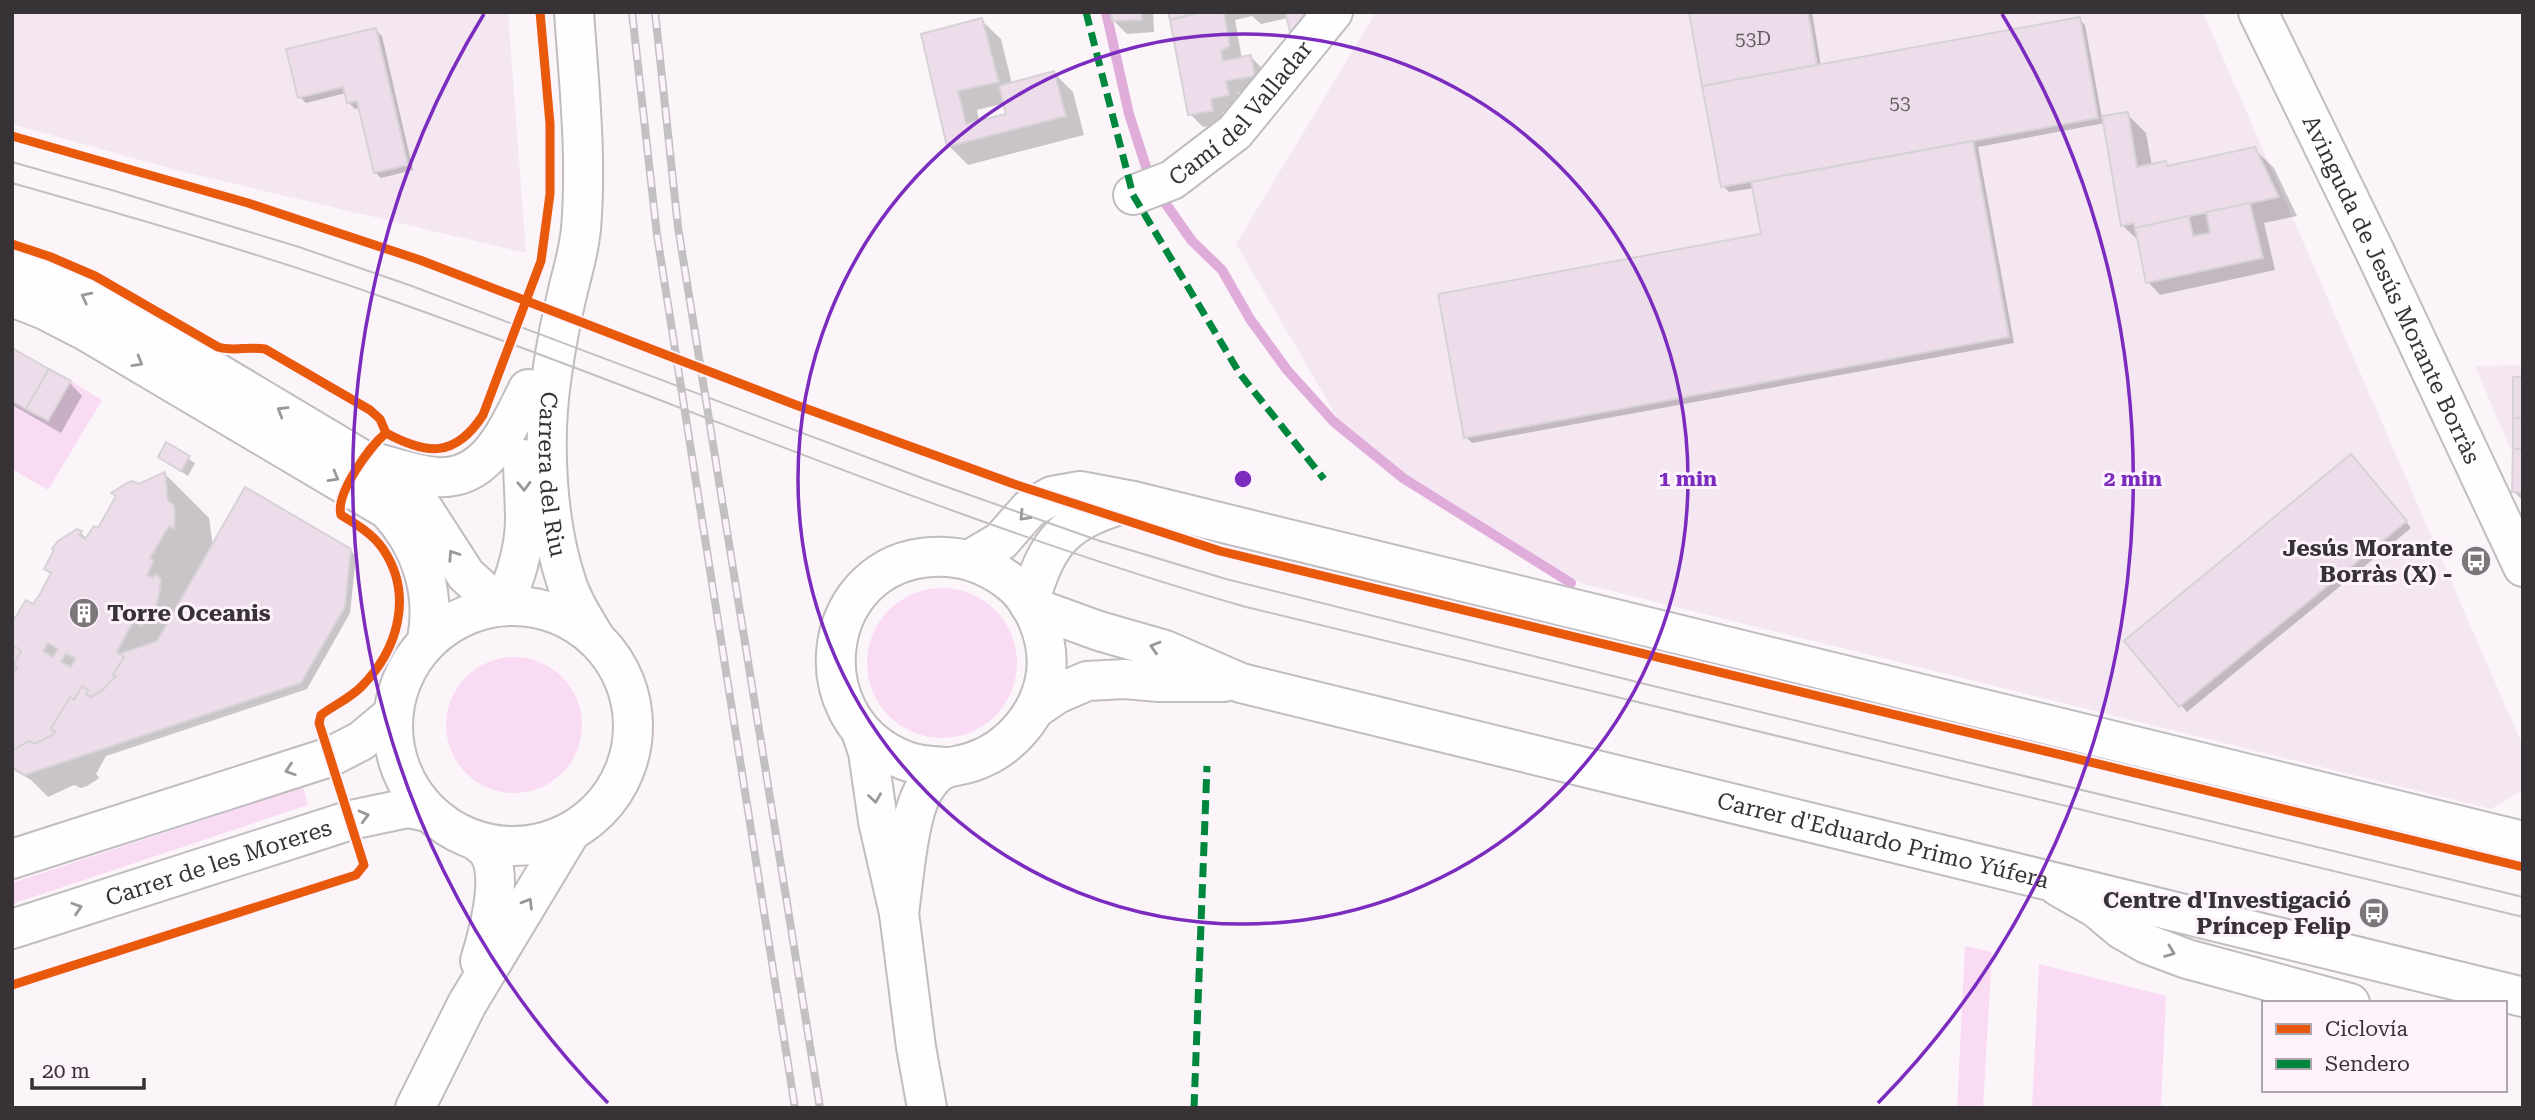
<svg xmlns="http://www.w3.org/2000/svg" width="2535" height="1120" font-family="'Roboto Serif',serif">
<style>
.built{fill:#f4e7f2}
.green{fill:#f9dcf4}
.shadow{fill:#0003;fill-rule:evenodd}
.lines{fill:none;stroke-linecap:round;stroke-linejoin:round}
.stream{stroke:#e0adda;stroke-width:10}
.building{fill:#edddeb;stroke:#d7d2d6;stroke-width:2;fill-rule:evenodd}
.minor-casing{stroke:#c1bcc0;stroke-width:42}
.major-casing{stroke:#c1bcc0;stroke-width:42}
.minor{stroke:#fefefe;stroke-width:38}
.major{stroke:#fefefe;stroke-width:38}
.tram{stroke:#c2c0c2;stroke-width:2}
.rail-casing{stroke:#c2c0c2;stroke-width:8}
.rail{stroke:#fef2fc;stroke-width:5;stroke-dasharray:16;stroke-linecap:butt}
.quiet{stroke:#00873e;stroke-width:7;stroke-dasharray:14 7;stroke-linecap:butt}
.cycleway-casing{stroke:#fef2fc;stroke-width:13}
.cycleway{stroke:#e8590c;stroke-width:9}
.oneway{stroke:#9a989a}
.ring{fill:none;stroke:#7b2cbf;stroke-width:3.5}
.labels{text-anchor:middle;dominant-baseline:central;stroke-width:6;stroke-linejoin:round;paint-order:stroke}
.number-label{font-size:19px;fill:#645d63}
.street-label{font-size:23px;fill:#373236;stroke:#fef2fc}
.poi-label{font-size:23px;font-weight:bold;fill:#373236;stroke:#fef2fc;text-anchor:end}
.centre{fill:#7b2cbf;stroke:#fef2fc;stroke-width:3.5}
.ring-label{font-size:21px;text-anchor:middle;font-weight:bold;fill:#7b2cbf;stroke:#fef2fc;stroke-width:6;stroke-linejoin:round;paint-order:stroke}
</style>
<rect width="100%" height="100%" fill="#fbf5fa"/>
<g class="built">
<polygon points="12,12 508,12 526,253 176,170 12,124"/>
<polygon points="1376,12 2203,12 2523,746 2523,790 2491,809 1583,584 1349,438 1236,244"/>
<polygon points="2523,365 2523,478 2475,366"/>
</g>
<g class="green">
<polygon points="71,381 102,400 48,490 12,469 12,401 47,421"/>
<circle cx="942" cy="663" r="75"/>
<circle cx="514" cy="725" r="68"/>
<polygon points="303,787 308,805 12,904 12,883"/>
<polygon points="1965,946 1992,952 1983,1108 1957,1108"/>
<polygon points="2039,964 2166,996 2161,1108 2032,1108"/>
</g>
<g class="shadow">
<polygon points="1113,12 1153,12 1154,32 1127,34 1114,21"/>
<polygon points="1169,12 1328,12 1292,33 1288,18 1261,24 1252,16 1235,20 1242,59 1251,57 1264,70 1267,89 1238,93 1241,108 1223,112 1225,124 1203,127 1190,114"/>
<polygon points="1691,12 1812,12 1821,66 2079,19 2085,25 2102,118 2127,114 2146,133 2152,166 2166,163 2171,168 2254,149 2274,168 2297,216 2264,223 2275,270 2160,295 2148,282 2140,242 2122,225 2105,123 1978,147 2014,343 1472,443 1466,437 1763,236 1754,188 1729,192 1723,186"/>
<path d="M981,20L1001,39L1012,84L1054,73L1073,92L1084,135L968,165L949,146L923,35ZM1005,103L1008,115L979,122L977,110Z"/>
<polygon points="375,29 382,36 413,170 381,178 375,172 360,107 355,109 349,103 346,93 306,103 300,97"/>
<polygon points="12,350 70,383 82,396 61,433 12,405"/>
<polygon points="2523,379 2523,501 2514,492"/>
<polygon points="167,445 195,463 188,476 160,457"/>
<polygon points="2357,462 2411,528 2187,712 2126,641"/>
<polygon points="165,474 209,518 213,547 350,550 356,556 350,613 307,689 106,756 96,774 99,777 98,779 87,786 81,788 74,785 48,797 31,780 12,769 14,620 34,607 52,575 46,569 81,533 87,539 99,531 138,486"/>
</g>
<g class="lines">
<g class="stream">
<polyline points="1106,12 1129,114 1147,170"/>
<polyline points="1163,200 1192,241 1222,270 1250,319 1287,370 1334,422 1403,478 1571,583"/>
</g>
</g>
<g class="building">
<polygon points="1111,12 1141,12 1142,20 1112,21"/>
<polygon points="1168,12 1202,12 1170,20"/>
<polygon points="1202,12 1224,12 1230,46 1221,51 1223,61 1251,55 1255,76 1226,81 1229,95 1211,99 1213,111 1188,115 1170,20"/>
<polygon points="1285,12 1306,12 1292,32 1290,31"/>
<polygon points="1689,12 1808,12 1817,65 1702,86"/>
<polygon points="2080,17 2098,118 1721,187 1702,86"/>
<polygon points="982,18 999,82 958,91 966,124 1006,114 999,86 1054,71 1066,116 947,147 921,34"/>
<polygon points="376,28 408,165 374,173 357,101 347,103 343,87 298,98 286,49"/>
<polygon points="2128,112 2137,167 2166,161 2167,166 2255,147 2279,197 2135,228 2134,223 2121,226 2102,116"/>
<polygon points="1973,141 2009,337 1464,438 1438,294 1761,234 1751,182"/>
<polygon points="2250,203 2263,258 2146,283 2135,228 2189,216 2193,236 2210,233 2206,212"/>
<polygon points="12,348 49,369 26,409 12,401"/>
<polygon points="49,369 71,381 48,421 26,409"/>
<rect x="2513" y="377" width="10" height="41"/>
<rect x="2513" y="418" width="10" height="31"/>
<polygon points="166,442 190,456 181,471 158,457"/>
<polygon points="2513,449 2523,449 2523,493 2512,492"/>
<polygon points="2351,454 2407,521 2179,707 2124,641"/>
<path d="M165,472L168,501L174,505L175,517L174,529L169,526L150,558L154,561L147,575L153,578L155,574L161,579L159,597L155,608L152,607L142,626L134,621L128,631L117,652L124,657L113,675L116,676L106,687L91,697L86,694L88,690L82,686L74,700L70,697L51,729L56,732L53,735L35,744L29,741L12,751V676L17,667L13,665L21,651L15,647L12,651L13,617L15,618L26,600L33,604L40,594L51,573L44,569L54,550L52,549L58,541L77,529L82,531L79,535L85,539L94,526L98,528L116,496L111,493L129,482L132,481L139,484ZM48,643L58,649L53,657L43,651ZM66,654L75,658L71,667L61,662Z"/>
<polygon points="245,487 351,549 345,607 301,683 25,775 12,768 12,751 29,741 35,744 53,735 56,732 51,729 70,697 74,700 82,686 88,690 86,694 91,697 102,691 116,676 113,675 124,657 119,654 157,641"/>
<polygon points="15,647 21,651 13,665 17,667 12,676 12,651"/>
</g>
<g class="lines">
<g class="minor-casing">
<g id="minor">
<path id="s1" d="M574,12C579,85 587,157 581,229C579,249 574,267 569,286C562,315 556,345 552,374C542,439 546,522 567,584C573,603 584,619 594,636"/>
<path id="s2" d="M2258,12L2375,252L2523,567"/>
<path id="s3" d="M1133,195L1172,180L1235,132L1333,12"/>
<polyline points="12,263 47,278 122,316 363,460 408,494 424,510 466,575 499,605"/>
<path d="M12,297L45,310L84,330L388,510C421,546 436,592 427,640"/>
<path d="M377,463C396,468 416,475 436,477C488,481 508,428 528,389"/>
<polyline points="969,560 1001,541 1029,509 1052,496 1080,491 1133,501 2523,841"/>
<path d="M1029,604C1048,537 1066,520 1133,501"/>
<path d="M504,605C515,578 525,549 525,519C525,499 523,479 523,459"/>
<polyline points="2059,887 2096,908 2121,929 2147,944 2187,959 2350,1003"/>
</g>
</g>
<g class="major-casing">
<g id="major">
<circle cx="513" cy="726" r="120"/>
<path id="s4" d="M1030,606L1099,631L1165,650L1241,683L2523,997"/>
<polyline points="1035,709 1057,694 1087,681 1125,679 1159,682 1224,682"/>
<polyline points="861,731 868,752 878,821 899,913 916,1047 927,1108"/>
<path d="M477,841C481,845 486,848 489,853C504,878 488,935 480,961"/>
<polyline points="12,859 330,757 361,741 392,715"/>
<path d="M899,913C904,880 908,810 927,785C942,763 951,769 972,762C1011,749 1041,713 1046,673C1050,640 1034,598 1006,579C984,563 960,555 932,557C822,563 800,714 899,758C913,765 930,766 946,767"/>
<path id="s5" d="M12,929L351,820L408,808L427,812"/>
<polyline points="415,1108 467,1004 570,833"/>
</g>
</g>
<use href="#minor" class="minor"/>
<use href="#major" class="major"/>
<g class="tram">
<polyline points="12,162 115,191 299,247 409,285 930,481 1097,540 1226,579 1649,685 2523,897"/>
<path d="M12,183C138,219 265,255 388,299C675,400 953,523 1246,607L2523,917"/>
</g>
<g class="rail-casing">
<g id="rail">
<polyline points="632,12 657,235 795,1108"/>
<polyline points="655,12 678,227 820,1108"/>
</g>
</g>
<use href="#rail" class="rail"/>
<g class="quiet">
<polyline points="1086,12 1133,195 1240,374 1324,479"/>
<polyline points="1194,1108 1207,766"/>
</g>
<g class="cycleway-casing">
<g id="cycleway">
<polyline points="12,136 248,203 420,260 796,405 1014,484 1220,551 2523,867"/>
<path d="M12,244L51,257L95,276L218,347C233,352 249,346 265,349L370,410L380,419L386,433"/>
<path d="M12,985L356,875L364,865L319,723L321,715C334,705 349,699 361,687C398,650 414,595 383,549C373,534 356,524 341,515C335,494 370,446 386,433C427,455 455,458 483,415L541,261L550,194V124L540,12"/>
</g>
</g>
<use href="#cycleway" class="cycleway"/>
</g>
<defs><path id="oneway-chevron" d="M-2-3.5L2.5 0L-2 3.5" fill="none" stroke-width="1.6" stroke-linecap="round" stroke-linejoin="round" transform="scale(1.75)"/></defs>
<g class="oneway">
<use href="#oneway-chevron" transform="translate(86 297) rotate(-153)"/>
<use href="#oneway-chevron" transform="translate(138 362) rotate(30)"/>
<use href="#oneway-chevron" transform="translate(282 411) rotate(-149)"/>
<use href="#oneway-chevron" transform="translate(334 477) rotate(30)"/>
<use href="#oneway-chevron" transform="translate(524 486) rotate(88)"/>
<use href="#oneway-chevron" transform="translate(1024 516) rotate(134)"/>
<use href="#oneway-chevron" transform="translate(453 555) rotate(-124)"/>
<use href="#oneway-chevron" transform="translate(1155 647) rotate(-163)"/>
<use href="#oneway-chevron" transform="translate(290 770) rotate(162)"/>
<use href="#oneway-chevron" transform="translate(875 798) rotate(82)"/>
<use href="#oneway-chevron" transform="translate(364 816) rotate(-15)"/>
<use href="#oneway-chevron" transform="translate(528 903) rotate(-59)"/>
<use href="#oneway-chevron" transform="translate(77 908) rotate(-18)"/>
<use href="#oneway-chevron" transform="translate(2170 952) rotate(21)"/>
</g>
<g class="ring">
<circle cx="1243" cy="479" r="445"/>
<path d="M608 1103A890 890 0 0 1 484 14M2002 14A890 890 0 0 1 1878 1103"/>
</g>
<defs>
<g id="bus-disc" transform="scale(1.575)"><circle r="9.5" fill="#7c767b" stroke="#fef2fc"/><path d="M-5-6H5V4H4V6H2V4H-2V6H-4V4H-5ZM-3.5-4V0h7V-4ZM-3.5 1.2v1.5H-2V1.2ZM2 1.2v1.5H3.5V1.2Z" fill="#fff"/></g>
<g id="building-disc" transform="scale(1.575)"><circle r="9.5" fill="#7c767b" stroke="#fef2fc"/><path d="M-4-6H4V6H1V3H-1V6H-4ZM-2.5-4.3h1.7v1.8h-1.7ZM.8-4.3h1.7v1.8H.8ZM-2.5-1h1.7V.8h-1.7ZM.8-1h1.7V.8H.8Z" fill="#fff"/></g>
</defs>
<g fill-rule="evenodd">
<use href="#bus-disc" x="2476" y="561"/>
<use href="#building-disc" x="84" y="613"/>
<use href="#bus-disc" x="2374" y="913"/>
</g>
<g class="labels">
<g class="number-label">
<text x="1753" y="38">53D</text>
<text x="1900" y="102">53</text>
</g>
<g class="street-label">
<text stroke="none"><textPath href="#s3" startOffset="138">Camí del Valladar</textPath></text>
<text stroke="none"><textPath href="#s2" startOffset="308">Avinguda de Jesús Morante Borràs</textPath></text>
<text stroke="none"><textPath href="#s1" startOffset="466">Carrera del Riu</textPath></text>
<text stroke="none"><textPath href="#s4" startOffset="886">Carrer d'Eduardo Primo Yúfera</textPath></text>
<text stroke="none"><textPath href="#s5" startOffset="217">Carrer de les Moreres</textPath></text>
</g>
<g class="poi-label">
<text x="2453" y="548">Jesús Morante<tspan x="2453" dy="26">Borràs (X) -</tspan></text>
<text x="107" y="613" text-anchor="start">Torre Oceanis</text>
<text x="2351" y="900">Centre d'Investigació<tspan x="2351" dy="26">Príncep Felip</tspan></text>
</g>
</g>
<circle cx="1243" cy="479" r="10" class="centre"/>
<g class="ring-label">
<text x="1688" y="486">1 min</text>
<text x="2133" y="486">2 min</text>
</g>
<rect width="2535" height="1120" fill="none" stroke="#373236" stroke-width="28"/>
<rect x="2262" y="1001" width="245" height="91" fill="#fef2fc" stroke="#aea5ad" stroke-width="2"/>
<rect x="2276" y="1024" width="35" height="10" fill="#e8590c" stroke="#aea5ad" stroke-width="2"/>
<text x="2325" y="1036" font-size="21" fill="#373236">Ciclovía</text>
<rect x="2276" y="1059" width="35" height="10" fill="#00873e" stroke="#aea5ad" stroke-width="2"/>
<text x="2325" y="1071" font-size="21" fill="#373236">Sendero</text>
<path d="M32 1078v10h112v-10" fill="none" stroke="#373236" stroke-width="3.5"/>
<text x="42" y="1078" font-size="21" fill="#373236" stroke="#fef2fc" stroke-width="5" paint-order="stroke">20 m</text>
</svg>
